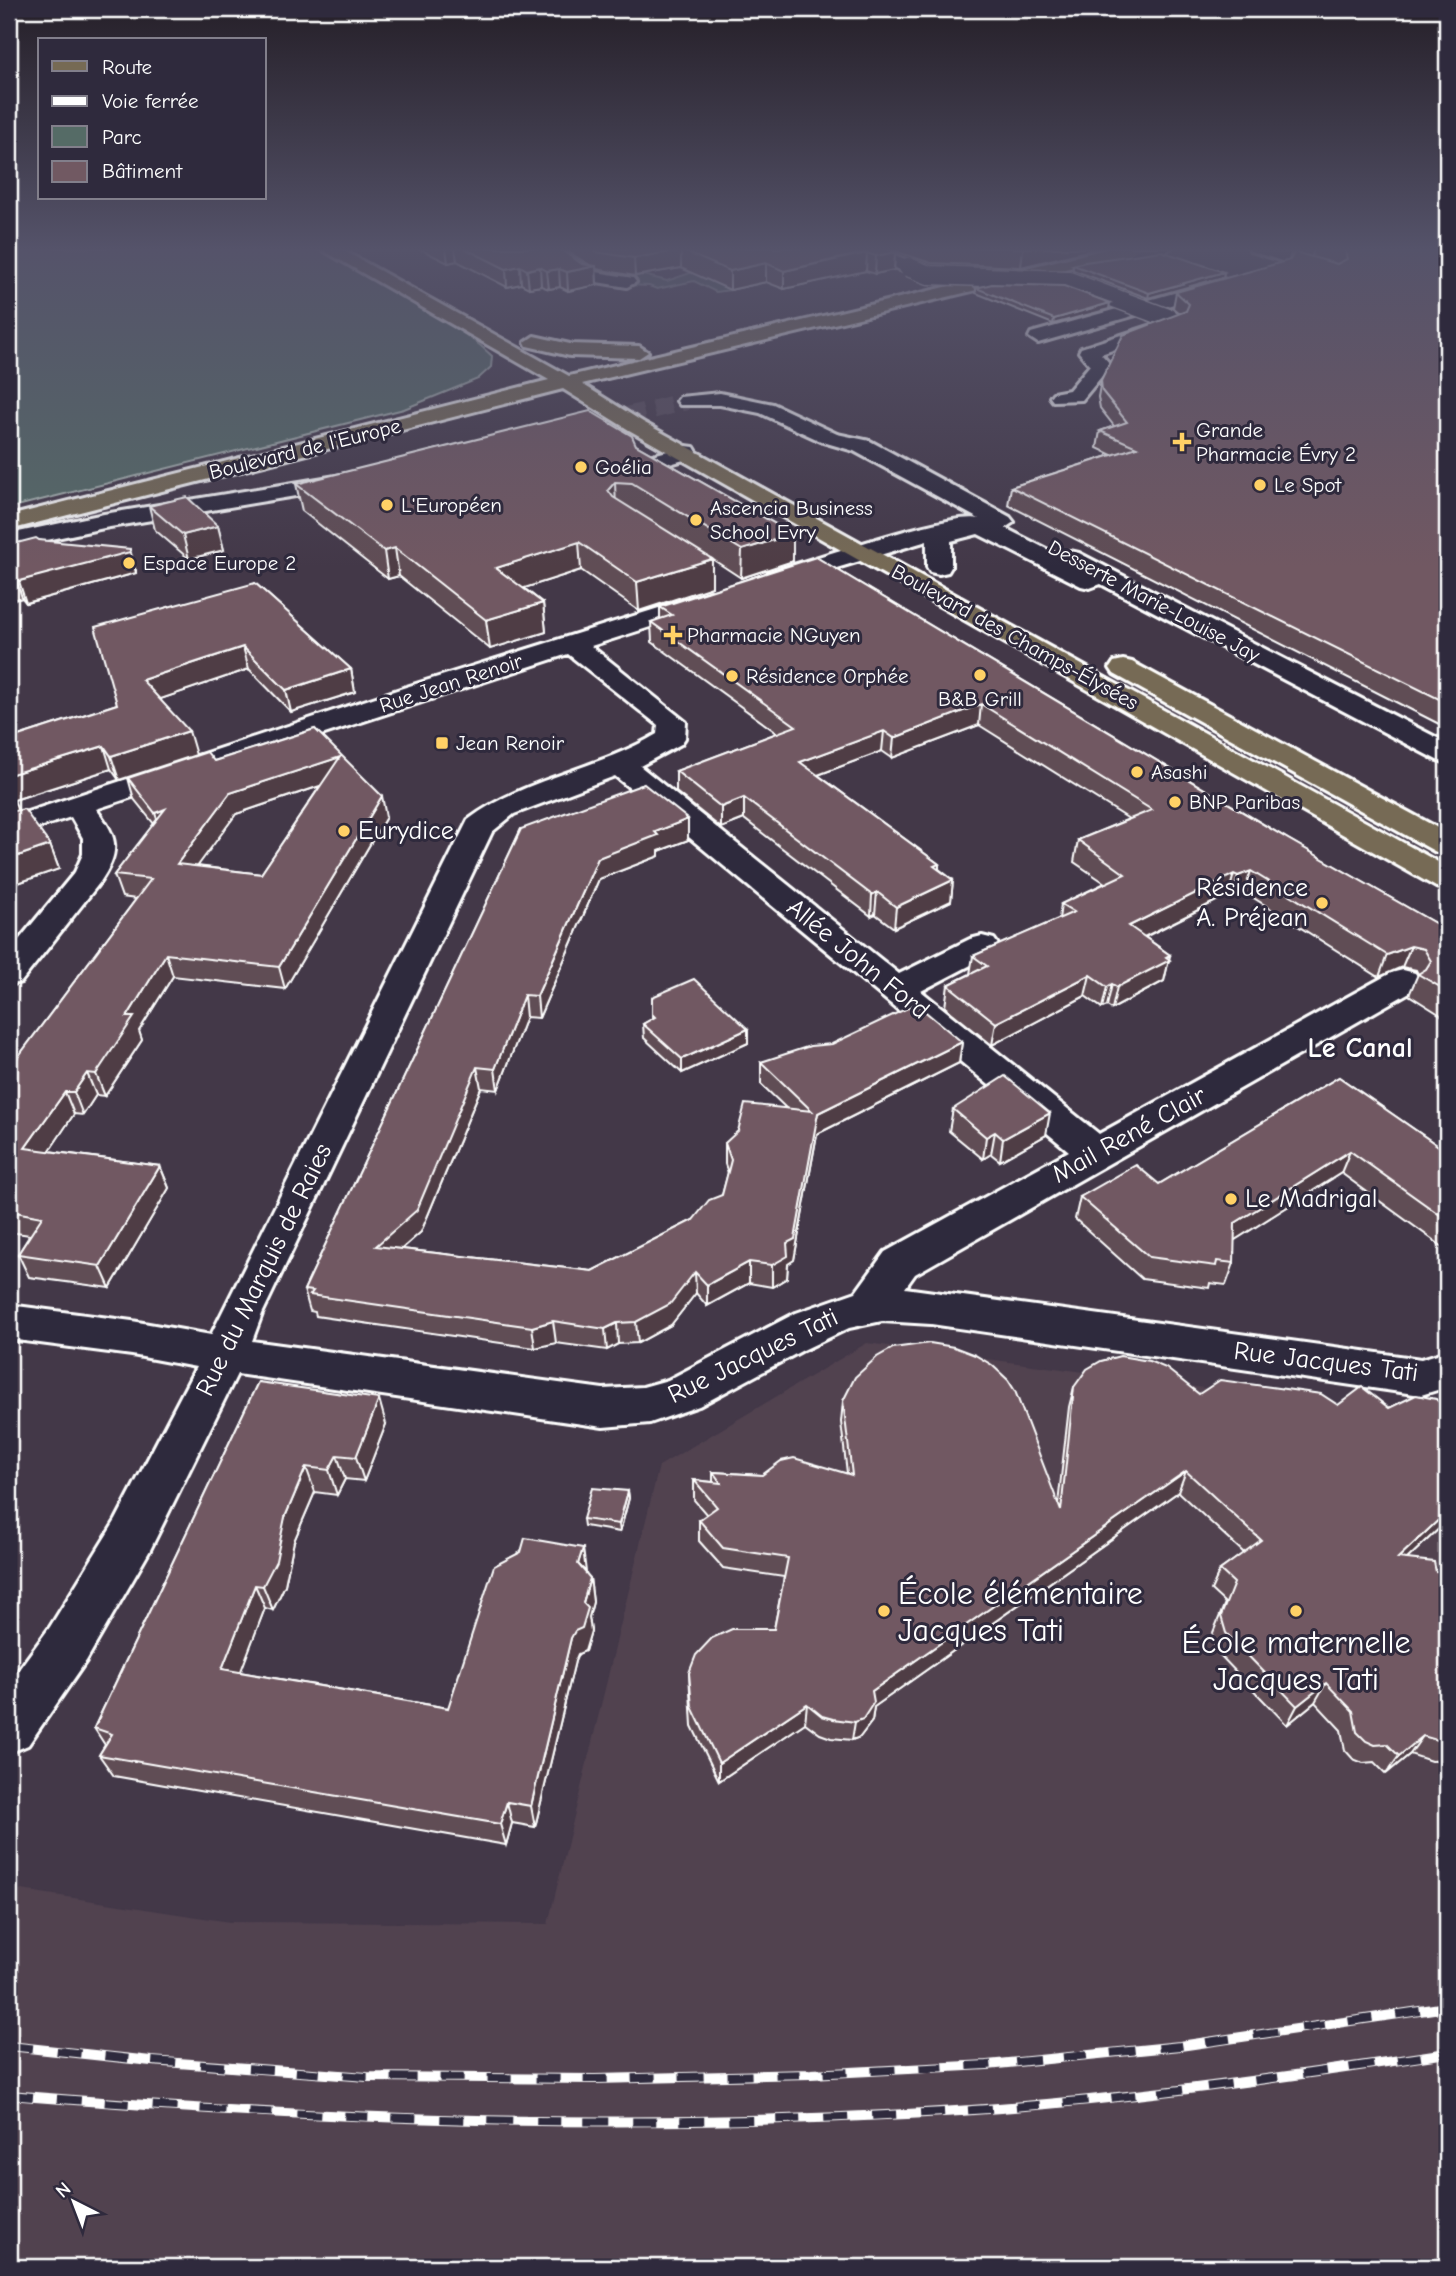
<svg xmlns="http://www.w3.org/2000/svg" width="1456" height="2276" font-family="'Comic Neue',sans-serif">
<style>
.built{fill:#514250}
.green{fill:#556b66;stroke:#aab5b2;stroke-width:2}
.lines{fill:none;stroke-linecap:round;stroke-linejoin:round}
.minor-tunnel-far1{stroke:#564c5a;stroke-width:18;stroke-dasharray:18 10;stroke-linecap:butt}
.minor-tunnel{stroke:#564c5a;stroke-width:24;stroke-dasharray:24 11;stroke-linecap:butt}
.minor-casing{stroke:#fff;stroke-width:6}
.major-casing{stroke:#fff;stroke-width:6}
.minor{fill:#2f2a3d;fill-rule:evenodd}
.major{fill:#766a54;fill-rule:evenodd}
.rail-casing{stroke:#fff;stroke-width:10}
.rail{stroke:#2f2a3d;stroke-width:8;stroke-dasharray:24;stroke-linecap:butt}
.minor-bridge-casing{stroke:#fff;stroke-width:21;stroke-linecap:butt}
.minor-bridge{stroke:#2f2a3d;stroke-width:18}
.wall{fill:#614d54;stroke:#fff;stroke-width:2;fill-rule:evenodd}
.shaded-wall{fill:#4f3e45;stroke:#fff;stroke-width:2}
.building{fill:#715962;stroke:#fff;stroke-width:2;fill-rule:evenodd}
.poi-dot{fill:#ffd166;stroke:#2f2a3d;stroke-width:2.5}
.labels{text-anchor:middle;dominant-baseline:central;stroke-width:6;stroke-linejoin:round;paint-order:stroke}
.far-poi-label{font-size:21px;fill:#fff;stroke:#2f2a3d;text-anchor:start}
.far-street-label{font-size:21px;fill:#fff;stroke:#2f2a3d}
.poi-label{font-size:26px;fill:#fff;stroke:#2f2a3d;text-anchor:start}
.street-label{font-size:26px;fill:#fff;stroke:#2f2a3d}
.neighbourhood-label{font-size:28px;font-weight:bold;fill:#fff;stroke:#2f2a3d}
.near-poi-label{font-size:32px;fill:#fff;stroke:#2f2a3d;text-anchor:start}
</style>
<rect width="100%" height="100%" fill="#433848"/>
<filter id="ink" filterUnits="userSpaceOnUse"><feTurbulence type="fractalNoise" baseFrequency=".0143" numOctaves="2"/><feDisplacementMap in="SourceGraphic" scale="14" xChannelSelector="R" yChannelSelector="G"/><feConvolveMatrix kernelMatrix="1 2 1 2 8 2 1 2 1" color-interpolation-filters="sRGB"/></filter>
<g filter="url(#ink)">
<polygon class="built" points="867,1343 1211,1389 1447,1427 1447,2267 9,2267 9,1888 230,1922 548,1924 659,1466"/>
<g class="green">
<polygon points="9,248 327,248 411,295 481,346 492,356 491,367 478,379 404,409 9,508"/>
<polygon points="533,248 561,248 560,252 575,257 578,262 589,265 590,274 622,277 643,275 667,281 693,272 730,290 716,292 694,281 657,289 649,286 609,284"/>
</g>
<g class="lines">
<polyline class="minor-tunnel-far1" points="599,423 687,401"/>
<polyline class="minor-tunnel" points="590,425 606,421"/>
<g class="minor-casing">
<g id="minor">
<polygon points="538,248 558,248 596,272 633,278 636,282 627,287 585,280"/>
<polygon points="856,248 878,248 914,263 916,267 914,271 902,271"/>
<polygon points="1131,248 1171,248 1163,253 1086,265 1078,260 1086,255"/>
<polygon points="1249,248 1274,248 1340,268 1342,272 1334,277 1328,276 1251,251"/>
<polygon points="1224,279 1233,284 1230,288 1038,343 1029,337 1031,333"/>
<polygon points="1170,319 1176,320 1179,324 1176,328 1101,354 1111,365 1082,400 1053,401 1050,397 1053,393 1069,390 1090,365 1079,352 1081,348"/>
<path d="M720,393L773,404L837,434L870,441L1010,517L1014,522L1005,528L1060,556L1070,551L1079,553L1447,743V763L1437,760L1101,584L1090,588L1081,586L978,534L951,541V567L948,572L939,574L930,572L927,567V541L786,583L777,585L768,583L765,578L768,573C806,562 950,511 979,519L854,451L823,442L760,413L720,405H680L677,401L680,397Z"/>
<polygon points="686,446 694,447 697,452 694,457 646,471 638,469 635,464 638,459"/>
<polygon points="348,474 356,476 359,481 356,486 104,528 9,548 9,534 104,514"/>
<path d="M710,592L719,595L723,600L719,605L591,646L686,722L685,738L681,744L640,766L899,974L970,939L982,936L994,939L999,946L994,953L921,991L1099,1134L1391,973L1403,970L1415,973L1420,981L1415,989L915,1274L905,1288L1421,1359L1447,1351V1387L1421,1395L931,1324L882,1321L849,1328L801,1351L699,1406L650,1423L603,1427L237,1374L150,1550L86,1661L28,1745L9,1753V1683L50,1627L116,1520L196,1367L132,1355L9,1339V1305L132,1321L211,1335L468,820C523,778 597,770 657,734L658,725L568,654L96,809C118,837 121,851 100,882L21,982L9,985V952L75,872L83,854V838L71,817L9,837V818L403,688ZM615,776L1069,1151L885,1252L856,1292L796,1313L668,1380L643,1387L603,1389L252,1341L262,1314L492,832L514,814Z"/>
</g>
</g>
<g class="major-casing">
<g id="major">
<polygon points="319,248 339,248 569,376 1111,248 1140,248 1132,253 582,384 643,422 1447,867 1447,890 1436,887 629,430 563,389 9,530 9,516 549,380"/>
<polygon points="534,336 570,344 639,346 648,352 639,358 570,356 527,346 525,342"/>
<polygon points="1123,660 1132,662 1447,833 1447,854 1436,852 1114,674 1110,668 1114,662"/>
</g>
</g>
<use href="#minor" class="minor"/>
<use href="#major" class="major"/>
<g class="rail-casing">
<g id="rail">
<polyline points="9,2046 151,2061 367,2077 595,2079 811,2074 987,2065 1180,2046 1447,2007"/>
<path d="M9,2095C308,2119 607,2130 907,2114C1088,2105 1268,2080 1447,2053"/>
</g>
</g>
<use href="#rail" class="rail"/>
<g class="minor-bridge-casing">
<polyline id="minor-bridge" points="908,267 929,275 1066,280 1168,318"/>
</g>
<use href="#minor-bridge" class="minor-bridge"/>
</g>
<g class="wall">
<polygon points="418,248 559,248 582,264 590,265 562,248 1099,248 1021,267 931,263 889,249 895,252 894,270 875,274 866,271 853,273 784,289 766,282 730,290 681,268 635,276 596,269 597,285 568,291 560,287 549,289 541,286 529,288 521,284 507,287 457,261 448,263"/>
<polygon points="1314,248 1447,248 1447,728 1008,505 1011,487 1112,455 1097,448 1100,431 1114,426 1100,408 1098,397 1101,380 1179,313 1173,308 1176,292 1289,261 1291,251 1312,257"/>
<polygon points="1073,265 1224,272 1223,277 1148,298 1073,270"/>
<polygon points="976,288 1109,309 1053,324 976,293"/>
<polygon points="636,445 793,534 793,561 741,578 712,559 712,587 639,611 581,570 524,588 543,603 546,632 490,649 399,576 388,579 302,511 296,484"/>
<polygon points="149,506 218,526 224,550 189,559 155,530"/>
<polygon points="39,540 136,570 136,573 26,603 22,598 9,601 9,545"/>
<polygon points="816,557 1288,839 1447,930 1447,1019 1409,995 1418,974 1416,970 1402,967 1379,977 1244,892 1232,898 1228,895 1145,937 1170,955 1164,981 1112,1009 1107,1006 1102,1008 1085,996 992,1045 945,1007 948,985 970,974 973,956 1059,919 1061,904 1105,883 1074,862 1078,840 1129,819 979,725 892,758 882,751 818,775 939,864 939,869 953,880 951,901 894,928 875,914 871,916 744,819 721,828 676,792 676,771 777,733 652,642 651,622 660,619 660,607"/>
<polygon points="255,583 351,669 355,692 291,712 249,669 160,699 196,755 119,780 111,769 14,800 18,810 50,845 59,869 9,886 9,739 117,704"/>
<path d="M315,729L386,817L285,989L173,976L139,1031L142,1040L105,1096L96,1095L83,1115L74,1114L49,1151L160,1166L169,1188L110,1288L29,1277L18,1254L30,1235L9,1232V1069L136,899L122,897L114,875L154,824L134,799L128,778L214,761ZM320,786L261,874L197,866L236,814Z"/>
<polygon points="521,829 688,840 659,851 659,856 599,879 539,1018 526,1017 498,1090 481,1088 421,1232 402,1249 592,1271 693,1220 722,1195 728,1173 725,1164 725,1143 786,1108 761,1084 761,1062 962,1042 959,1063 817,1134 794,1260 788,1264 787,1278 772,1287 749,1283 707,1306 696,1293 671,1325 638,1343 618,1344 607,1350 556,1343 535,1348 316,1316 315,1312 310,1311 304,1290"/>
<polygon points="652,997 748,1029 748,1043 682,1073 644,1038 643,1024 652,1019"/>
<polygon points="1339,1077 1447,1152 1447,1250 1341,1173 1234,1240 1234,1263 1226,1285 1210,1283 1209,1288 1142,1279 1075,1219 1080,1197 1159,1184"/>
<polygon points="953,1109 1046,1135 1000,1161 991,1154 983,1159 949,1131"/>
<polygon points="258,1382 386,1424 364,1481 345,1479 337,1495 315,1492 294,1541 285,1585 273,1610 265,1608 240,1672 448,1708 585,1573 590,1578 593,1602 589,1617 591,1631 585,1651 578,1654 575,1661 535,1827 512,1823 506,1845 114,1776 99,1755 105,1745 94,1728"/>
<polygon points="1074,1387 1199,1394 1338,1405 1447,1410 1447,1521 1407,1559 1436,1572 1447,1573 1447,1760 1431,1761 1410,1754 1386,1774 1374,1762 1363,1763 1353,1759 1345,1750 1341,1730 1315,1702 1287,1725 1217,1652 1212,1635 1225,1603 1211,1590 1220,1570 1244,1553 1178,1492 874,1707 872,1721 860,1737 852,1740 831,1738 820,1734 805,1723 719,1781 692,1726 689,1673 774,1629 784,1577 723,1568 699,1541 699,1520 707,1515 694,1500 694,1480 713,1482 713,1472 762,1475 847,1473 841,1422 843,1401 1058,1504 1069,1407"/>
<polygon points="628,1491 629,1498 620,1532 584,1526 583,1519"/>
</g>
<g class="shaded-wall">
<polygon points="446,248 455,248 457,261 448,263"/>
<polygon points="1026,248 1099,248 1021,267 1023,249"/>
<polygon points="681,250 681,268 635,276 634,258"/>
<polygon points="895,252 894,270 875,274 876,256"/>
<polygon points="867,253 866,271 784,289 784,271"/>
<polygon points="766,263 766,282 730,290 730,271"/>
<polygon points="520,266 521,284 507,287 506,269"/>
<polygon points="596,266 597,285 568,291 567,272"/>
<polygon points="540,267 541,286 529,288 527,270"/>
<polygon points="559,269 560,287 549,289 547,271"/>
<polygon points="1224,272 1223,277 1148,298 1149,293"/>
<polygon points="1110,303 1109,309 1053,324 1054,319"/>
<polygon points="615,482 616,509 608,490"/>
<polygon points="218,526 224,550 189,559 183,535"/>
<polygon points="793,534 793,561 741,578 742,550"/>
<polygon points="579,542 581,570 499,596 496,568"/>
<polygon points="395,548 399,576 388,579 384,551"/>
<polygon points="130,549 136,573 26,603 19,581"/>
<polygon points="712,559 712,587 639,611 637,582"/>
<polygon points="15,576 22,598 9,601 9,578"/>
<polygon points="543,603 546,632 490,649 486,620"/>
<polygon points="243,647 249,669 149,703 142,680"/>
<polygon points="351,669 355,692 291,712 286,690"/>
<polygon points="981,704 979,725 892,758 894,738"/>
<polygon points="189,731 196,755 119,780 111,756"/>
<polygon points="884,731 882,751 799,782 800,762"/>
<polygon points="104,746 111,769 14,800 18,812 9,816 9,775"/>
<polygon points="340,757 344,778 236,814 183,886 177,864 230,793"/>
<polygon points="382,796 386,817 285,989 279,967"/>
<polygon points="744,798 744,819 721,828 721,807"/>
<polygon points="165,809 162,834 155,813"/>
<polygon points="688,819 688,840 659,851 659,856 599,879 539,1018 537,996 598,858 655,832"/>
<polygon points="50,845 59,869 9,886 9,859"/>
<polygon points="1251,871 1244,892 1232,898 1238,876"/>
<polygon points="1234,874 1228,895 1124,947 1129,926"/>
<polygon points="953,880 951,901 894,928 896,907"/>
<polygon points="877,892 875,914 871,916 872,895"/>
<polygon points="1411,946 1402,967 1379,977 1387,955"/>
<polygon points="166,954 173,976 139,1031 142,1040 105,1096 96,1074 127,1017"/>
<polygon points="1170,955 1164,981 1112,1009 1117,987"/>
<polygon points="1090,975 1085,996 992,1045 996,1023"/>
<polygon points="1112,984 1107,1006 1102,1008 1107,987"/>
<polygon points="524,995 526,1017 498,1090 495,1069"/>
<polygon points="748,1029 748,1043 682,1073 682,1059"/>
<polygon points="962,1042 959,1063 817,1134 794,1260 788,1264 787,1278 772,1287 772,1265 787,1243 818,1113"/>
<polygon points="477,1067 481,1088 421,1232 381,1267 376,1246"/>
<polygon points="87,1073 96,1095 83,1115 74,1092"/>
<polygon points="65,1092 74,1114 36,1171 25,1148"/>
<polygon points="1050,1113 1046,1135 1000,1161 1003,1139"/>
<polygon points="995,1132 991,1154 983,1159 986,1137"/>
<polygon points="1350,1151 1341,1173 1227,1245 1235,1223"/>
<polygon points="160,1166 169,1188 110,1288 100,1266"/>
<polygon points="749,1262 749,1283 707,1306 707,1285"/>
<polygon points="695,1272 696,1293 671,1325 638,1343 636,1322"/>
<polygon points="553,1321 556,1343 535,1348 532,1327"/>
<polygon points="617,1323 618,1344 607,1350 605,1329"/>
<polygon points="379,1399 386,1424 364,1481 356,1457"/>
<polygon points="337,1455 345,1479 337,1495 329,1470"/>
<polygon points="306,1467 315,1492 294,1541 285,1585 273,1610 263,1586 285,1517"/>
<polygon points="1186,1471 1178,1492 874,1707 872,1721 860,1737 852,1740 855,1722 872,1691"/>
<polygon points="628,1491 629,1498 620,1532 619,1524"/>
<polygon points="1447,1512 1447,1521 1387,1578 1398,1558"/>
<polygon points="583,1548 586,1572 578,1564"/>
<polygon points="590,1578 593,1602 589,1617 591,1631 585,1651 578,1654 575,1661 535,1827 531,1806 571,1638 583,1603"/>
<polygon points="255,1585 265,1608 233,1692 222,1669"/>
<polygon points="1326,1683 1315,1702 1287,1725 1297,1706"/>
<polygon points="807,1704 805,1723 719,1781 719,1763"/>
<polygon points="1423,1736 1410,1754 1386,1774 1399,1756"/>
<polygon points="507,1802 512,1823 506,1845 500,1824"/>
</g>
<g class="building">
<polygon points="464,248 559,248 582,264 596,266 567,272 559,269 547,271 540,267 527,270 520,266 506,269"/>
<polygon points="590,248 887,248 895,252 876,256 867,253 854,255 784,271 766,263 730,271 681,250 634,258 596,252"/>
<polygon points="1337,248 1447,248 1447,703 1011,487 1137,447 1100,431 1127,422 1102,391 1101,380 1123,335 1186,311 1189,304 1176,292 1290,260 1294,253 1291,251 1337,264 1347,259 1345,250"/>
<polygon points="1161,251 1224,272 1149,293 1073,265 1085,262"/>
<polygon points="992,284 1064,286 1110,303 1054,319 976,288"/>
<polygon points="590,411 632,436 636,445 793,534 742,550 632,483 615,482 608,490 613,497 712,559 637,582 579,542 496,568 543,603 486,620 395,548 384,551 296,484"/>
<polygon points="187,497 218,526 183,535 149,506"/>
<polygon points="36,538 39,540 130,549 130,552 19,581 15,576 9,578 9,545"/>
<polygon points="816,557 1288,839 1447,930 1447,991 1418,974 1426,969 1431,961 1424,949 1411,946 1387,955 1251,871 1238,876 1234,874 1129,926 1170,955 1166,957 1170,960 1117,987 1112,984 1107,987 1090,975 996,1023 948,985 987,966 973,956 1074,912 1061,904 1125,874 1078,840 1152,810 981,704 894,738 884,731 800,762 939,864 934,866 953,880 896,907 877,892 872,895 744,798 721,807 676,771 796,726 651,622 672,615 660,607"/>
<polygon points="255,583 351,669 286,690 243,647 142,680 189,731 111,756 104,746 9,775 9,739 117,704 95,627"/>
<path d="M315,729L382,796L279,967L166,954L127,1017H134L96,1074L87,1073L74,1092H65L25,1148L160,1166L100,1266L18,1254L42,1217L9,1211V1069L151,879L114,875L165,809L155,813L128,778L207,752L214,761ZM340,757L261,874L177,864L230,793Z"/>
<polygon points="644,784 688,819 655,832 658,835 598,858 537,996 524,995 495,1069 477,1067 417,1210 376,1246 592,1271 693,1220 709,1200 722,1195 731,1160 725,1143 738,1131 745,1104 812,1111 761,1062 810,1046 832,1044 916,1004 962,1042 818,1113 795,1239 787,1243 788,1256 772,1265 749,1262 707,1285 695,1272 670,1304 636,1322 617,1323 605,1329 553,1321 532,1327 310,1295 313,1291 304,1290 521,829"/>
<polygon points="24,809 50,845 9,859 9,812"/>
<polygon points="694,979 748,1029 682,1059 643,1024 655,1017 652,1014 652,997"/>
<polygon points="1005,1076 1050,1113 1003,1139 995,1132 986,1137 953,1109"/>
<polygon points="1339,1077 1447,1152 1447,1220 1350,1151 1235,1223 1234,1263 1217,1261 1216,1266 1149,1257 1080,1197 1136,1165 1159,1184"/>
<polygon points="930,1343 954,1347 975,1355 992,1365 1008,1380 1015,1391 1061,1511 1074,1387 1087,1369 1101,1361 1120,1356 1149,1361 1166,1368 1199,1394 1220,1380 1321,1394 1338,1405 1362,1387 1389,1408 1416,1395 1436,1399 1447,1410 1447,1512 1398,1558 1434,1562 1436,1572 1447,1573 1447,1743 1423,1736 1399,1756 1387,1744 1375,1745 1366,1741 1357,1732 1353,1711 1326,1683 1297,1706 1226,1633 1221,1616 1234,1583 1220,1570 1261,1540 1186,1471 872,1691 874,1702 863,1719 855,1722 833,1719 822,1716 807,1704 719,1763 692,1707 689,1673 696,1655 712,1638 732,1629 774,1629 788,1558 723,1548 699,1520 717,1507 694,1480 721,1483 713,1472 762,1475 781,1461 794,1458 852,1475 843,1401 855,1377 877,1357 893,1348"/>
<polygon points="258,1382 379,1399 356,1457 337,1455 329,1470 306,1467 285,1517 276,1561 263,1586 255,1585 222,1669 448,1708 494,1566 521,1552 525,1538 583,1548 578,1564 590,1578 583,1603 588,1608 582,1628 575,1631 571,1638 531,1806 507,1802 500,1824 99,1755 112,1734 94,1728"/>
<polygon points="592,1488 628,1491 619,1524 583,1519"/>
</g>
</g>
<linearGradient id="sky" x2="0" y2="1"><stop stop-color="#251f28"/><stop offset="0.44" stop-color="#55536a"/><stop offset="1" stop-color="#55536a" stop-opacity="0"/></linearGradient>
<rect width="1456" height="567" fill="url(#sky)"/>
<g class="poi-dot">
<path d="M1178.5 431.5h7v7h7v7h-7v7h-7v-7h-7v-7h7z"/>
<circle cx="581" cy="467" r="7"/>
<circle cx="1260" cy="485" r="7"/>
<circle cx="387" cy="505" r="7"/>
<circle cx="696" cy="520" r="7"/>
<circle cx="129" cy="563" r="7"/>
<path d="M669.5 624.5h7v7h7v7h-7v7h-7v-7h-7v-7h7z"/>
<circle cx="980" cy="675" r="7"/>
<circle cx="732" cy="676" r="7"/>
<rect x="435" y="736" width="14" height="14" rx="3.5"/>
<circle cx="1137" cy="772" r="7"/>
<circle cx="1175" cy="802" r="7"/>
<circle cx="344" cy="831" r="7"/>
<circle cx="1322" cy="903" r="7"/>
<circle cx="1231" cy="1199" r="7"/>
<circle cx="884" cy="1611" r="7"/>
<circle cx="1296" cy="1611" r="7"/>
</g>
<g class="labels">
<g class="far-poi-label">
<text x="1196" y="430">Grande<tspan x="1196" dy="24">Pharmacie Évry 2</tspan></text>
<text x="595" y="467">Goélia</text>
<text x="1274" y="485">Le Spot</text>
<text x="401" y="505">L'Européen</text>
<text x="710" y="508">Ascencia Business<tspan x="710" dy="24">School Evry</tspan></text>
<text x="143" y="563">Espace Europe 2</text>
<text x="687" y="635">Pharmacie NGuyen</text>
<text x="746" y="676">Résidence Orphée</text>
<text x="980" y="699" text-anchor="middle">B&amp;B Grill</text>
<text x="456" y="743">Jean Renoir</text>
<text x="1151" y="772">Asashi</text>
<text x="1189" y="802">BNP Paribas</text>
</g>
<g class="far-street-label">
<text transform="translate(305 449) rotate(-14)">Boulevard de l'Europe</text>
<text transform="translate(1154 601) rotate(28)">Desserte Marie-Louise Jay</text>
<text transform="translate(1015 637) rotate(29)">Boulevard des Champs-Élysées</text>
<text transform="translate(451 683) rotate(-18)">Rue Jean Renoir</text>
</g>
<g class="poi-label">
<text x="358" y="831">Eurydice</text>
<text x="1308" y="888" text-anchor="end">Résidence<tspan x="1308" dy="30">A. Préjean</tspan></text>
<text x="1245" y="1199">Le Madrigal</text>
</g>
<g class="street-label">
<text transform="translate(858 959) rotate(39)">Allée John Ford</text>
<text transform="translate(1129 1135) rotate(-29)">Mail René Clair</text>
<text transform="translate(264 1270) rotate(-64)">Rue du Marquis de Raies</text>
<text transform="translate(753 1356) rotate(-26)">Rue Jacques Tati</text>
<text transform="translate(1326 1362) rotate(7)">Rue Jacques Tati</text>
</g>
<g class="neighbourhood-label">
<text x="1360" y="1048">Le Canal</text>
</g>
<g class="near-poi-label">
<text x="898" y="1593">École élémentaire<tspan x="898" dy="37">Jacques Tati</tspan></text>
<text x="1296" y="1642" text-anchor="middle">École maternelle<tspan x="1296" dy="37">Jacques Tati</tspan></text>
</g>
</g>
<rect width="1456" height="2276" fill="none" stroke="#2f2a3d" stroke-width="35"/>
<rect x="18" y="18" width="1421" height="2241" fill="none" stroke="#fff" stroke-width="2.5" filter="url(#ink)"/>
<rect x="38" y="38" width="228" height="161" fill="#2f2a3d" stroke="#827f8b" stroke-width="2"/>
<rect x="52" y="61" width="35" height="10" fill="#766a54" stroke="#827f8b" stroke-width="2"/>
<text x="102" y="74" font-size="21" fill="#ffffff">Route</text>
<rect x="52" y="96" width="35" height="10" fill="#ffffff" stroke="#827f8b" stroke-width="2"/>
<text x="102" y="108" font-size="21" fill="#ffffff">Voie ferrée</text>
<rect x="52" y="126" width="35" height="21" fill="#556b66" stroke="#827f8b" stroke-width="2"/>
<text x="102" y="144" font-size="21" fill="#ffffff">Parc</text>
<rect x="52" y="161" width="35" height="21" fill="#715962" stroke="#827f8b" stroke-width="2"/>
<text x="102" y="178" font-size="21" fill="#ffffff">Bâtiment</text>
<g transform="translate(74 2202) rotate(318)" stroke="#2f2a3d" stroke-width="5" paint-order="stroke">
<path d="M0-5L12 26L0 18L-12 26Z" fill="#ffffff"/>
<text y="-10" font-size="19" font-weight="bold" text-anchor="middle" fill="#ffffff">N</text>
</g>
</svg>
